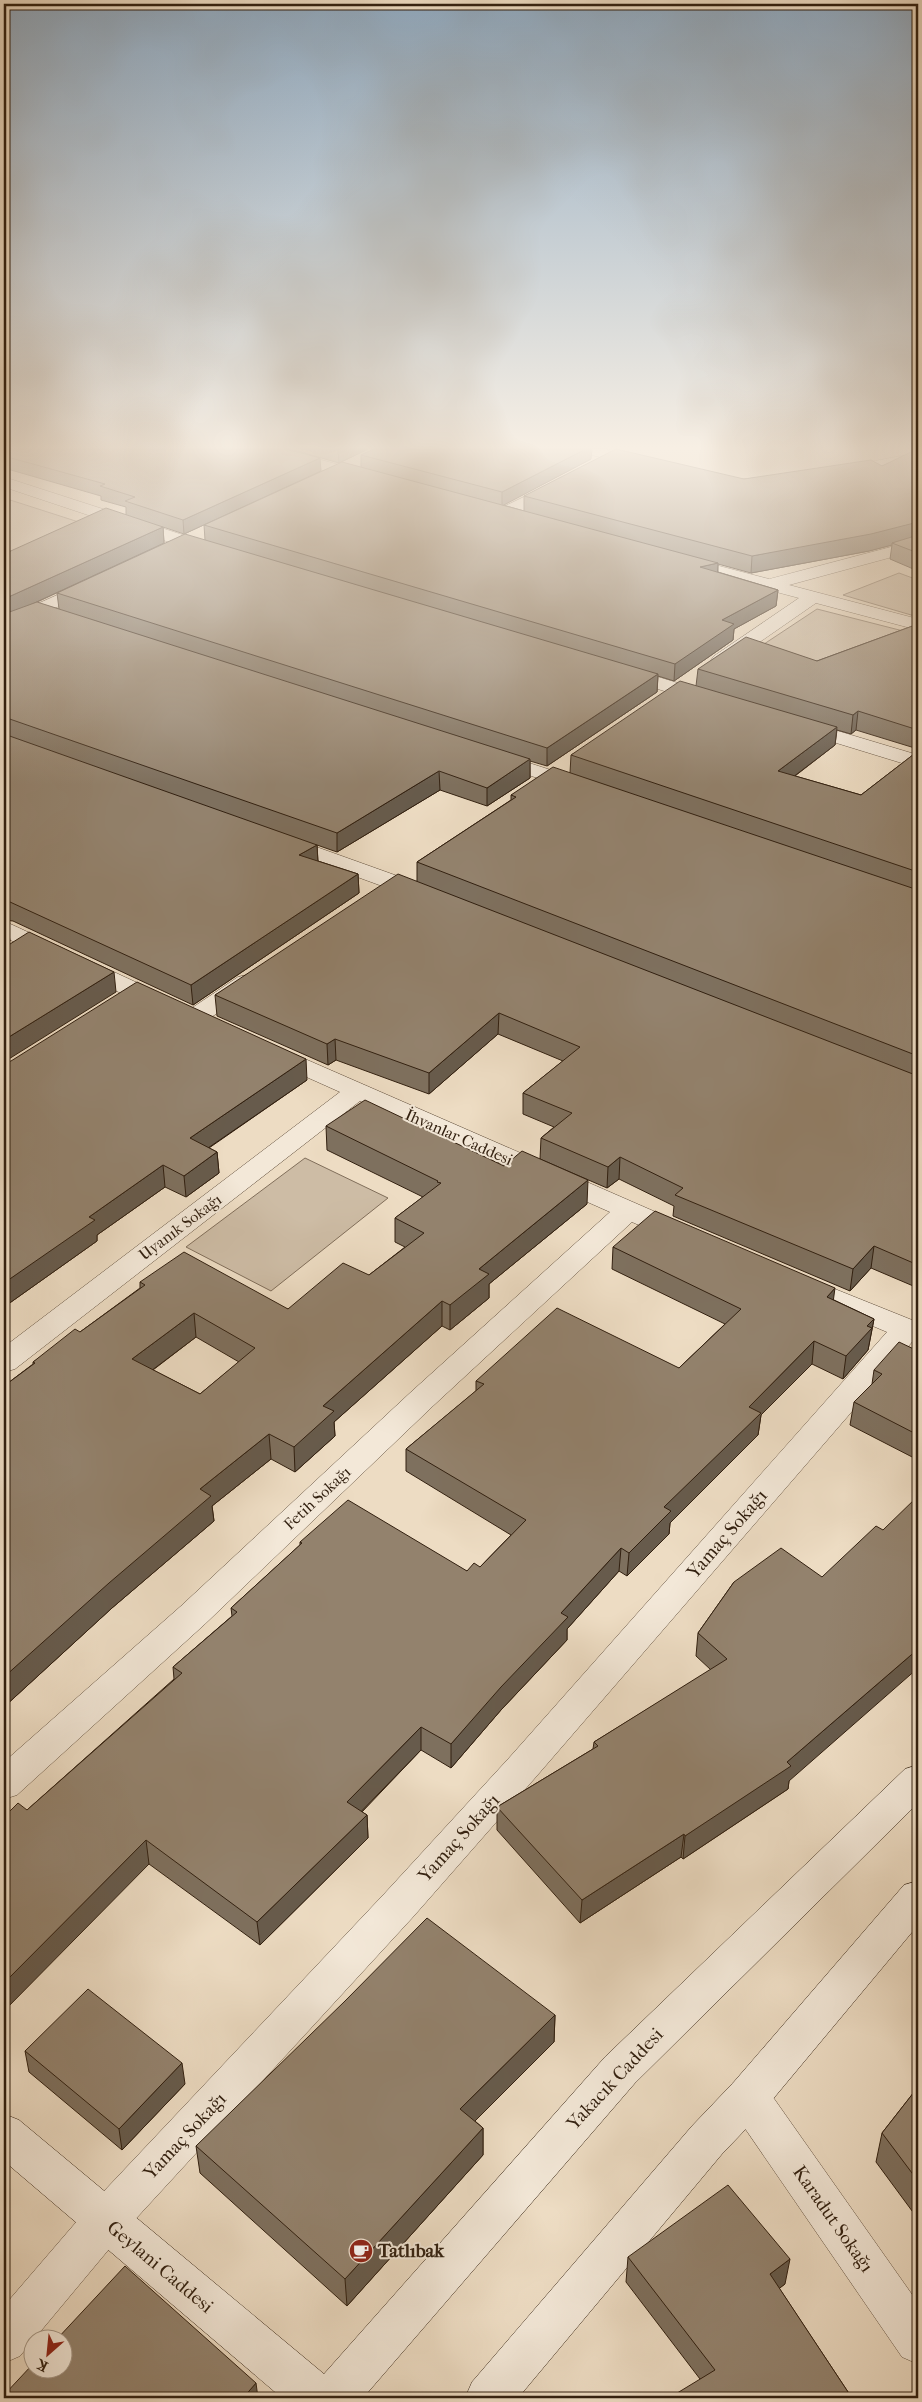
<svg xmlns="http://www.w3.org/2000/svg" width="922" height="2402" font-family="'IM FELL French Canon',serif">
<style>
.green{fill:#cdbca5;stroke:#806e5a}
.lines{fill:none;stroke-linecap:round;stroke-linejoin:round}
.street-casing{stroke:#614f3d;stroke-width:1}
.secondary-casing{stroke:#322010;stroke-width:1}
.street{fill:#f3e8d8;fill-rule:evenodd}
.secondary{fill:#f3e8d8;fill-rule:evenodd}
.wall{fill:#7e705e;stroke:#322010;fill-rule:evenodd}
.shaded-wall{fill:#675b4c;stroke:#322010}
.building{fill:#93826d;stroke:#322010;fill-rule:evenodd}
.labels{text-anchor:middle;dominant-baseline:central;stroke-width:4;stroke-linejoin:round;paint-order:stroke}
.street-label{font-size:16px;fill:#322010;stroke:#f3e8d8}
.near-street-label{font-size:19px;fill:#322010;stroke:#f3e8d8}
.near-poi-label{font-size:19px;font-weight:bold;fill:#322010;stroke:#f3e8d8;text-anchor:start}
</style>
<rect width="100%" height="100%" fill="#eddcc3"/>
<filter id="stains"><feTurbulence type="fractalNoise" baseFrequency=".004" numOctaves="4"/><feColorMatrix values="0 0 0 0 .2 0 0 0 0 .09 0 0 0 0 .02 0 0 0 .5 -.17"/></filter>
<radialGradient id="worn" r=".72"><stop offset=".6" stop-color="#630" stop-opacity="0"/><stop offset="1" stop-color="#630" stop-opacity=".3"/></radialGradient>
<g class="green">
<polygon points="4,498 88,525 4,563"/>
<polygon points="899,573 918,580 918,617 843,595"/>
<polygon points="817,609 915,634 841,667 758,648"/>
<polygon points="305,1158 388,1198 271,1291 186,1247"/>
</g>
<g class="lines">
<g class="street-casing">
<g id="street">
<polygon points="255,449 282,449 372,474 374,477 372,480 366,482 257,452"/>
<polygon points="578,449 606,449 649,460 651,463 649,466 643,468 580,452"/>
<polygon points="918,455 918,465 901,466 843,477 837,475 835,472 837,469 843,467 901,456"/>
<polygon points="4,477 217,546 220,550 217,554 205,554 4,487"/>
<polygon points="557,481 563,483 565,486 563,489 511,517 499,517 497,513 499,509"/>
<polygon points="918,540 918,550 789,585 918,619 918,630 816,603 728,664 714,664 711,660 714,656 799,598 675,565 672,561 675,557 681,556 769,579"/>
<polygon points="91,580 97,581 100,585 97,589 4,631 4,619"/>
<polygon points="622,666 714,694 717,698 714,702 707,704 615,676 612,672 615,668"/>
<polygon points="801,720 918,755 918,768 794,730 791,726 794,722"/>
<polygon points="495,752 585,781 589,785 585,789 578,791 488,762 485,758 488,754"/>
<polygon points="283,835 431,888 434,893 431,898 423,900 415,898 275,847 272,842 275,837"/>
<polygon points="4,921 170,998 173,1003 170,1008 161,1010 152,1008 4,937"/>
<polygon points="247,975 256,977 259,982 256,987 204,1022 195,1024 186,1022 183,1017 186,1012 238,977"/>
<polygon points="273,1045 690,1227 694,1233 690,1239 680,1242 670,1239 632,1222 433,1406 205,1624 17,1795 4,1799 4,1762 181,1606 411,1392 610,1212 360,1101 15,1369 4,1372 4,1347 340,1092 264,1058 260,1053 264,1048"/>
<polygon points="800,1275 917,1322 918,1344 912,1342 535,1778 413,1917 120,2236 20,2356 4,2363 4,2306 90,2206 385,1893 509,1758 887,1332 790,1291 786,1284 790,1277"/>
<polygon points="748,2078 763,2083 918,2303 918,2364 902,2357 733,2111 727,2097 733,2083"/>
</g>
</g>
<g class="secondary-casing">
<g id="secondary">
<polygon points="918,1765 918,1803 635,2083 363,2398 282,2398 4,2161 4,2114 19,2120 324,2374 605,2057 905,1769"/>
<polygon points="918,1881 918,1925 763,2111 722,2154 518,2398 465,2398 472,2382 692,2126 733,2083 904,1885"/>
</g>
</g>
<use href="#street" class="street"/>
<use href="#secondary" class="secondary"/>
</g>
<g class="wall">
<polygon points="4,449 321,471 184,534 163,527 164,543 35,603 59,609 57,593 205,540 204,525 361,468 361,455 591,459 503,505 524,511 524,496 744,479 882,466 918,452 918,571 890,559 892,545 869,551 751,573 718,564 718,572 778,590 776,606 734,629 733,640 674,681 658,676 657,692 547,766 530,761 530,778 487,806 440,790 337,852 317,845 318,861 358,874 359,893 193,1005 13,921 4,920 4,554 126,515 126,507 101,500 101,496 4,468"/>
<polygon points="290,449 368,449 339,463"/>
<polygon points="918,624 918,749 856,730 851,734 837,730 835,745 795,776 861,795 918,751 918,1288 871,1268 850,1291 673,1216 674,1206 619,1179 607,1188 540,1159 541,1138 554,1127 523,1114 523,1093 563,1061 498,1034 429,1094 336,1060 328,1065 217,1016 215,995 417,881 417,862 511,800 511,795 570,773 571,755 696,686 698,669 817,661"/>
<polygon points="4,1063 307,1080 209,1148 217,1152 219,1173 186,1197 165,1187 97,1235 97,1241 4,1307"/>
<path d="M326,1126L504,1166L587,1204L489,1284V1298L450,1330L442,1326L334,1422L335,1436L295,1472L271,1459L212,1506L214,1521L112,1608L4,1707V1386L33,1364V1362L80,1332L140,1288V1282L288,1309L369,1275L405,1247L395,1242V1218L423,1197L327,1150ZM196,1337L239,1362L200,1394L153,1370Z"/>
<polygon points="613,1247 834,1300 874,1319 868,1350 843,1379 812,1364 761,1415 758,1435 670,1523 669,1534 627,1576 619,1571 567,1629 567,1640 501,1710 451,1768 421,1750 362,1812 367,1815 368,1838 260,1945 149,1864 27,1810 174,1679 173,1667 232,1616 231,1608 300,1545 300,1542 467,1571 480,1567 511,1535 406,1471 406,1449 476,1391 476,1381 679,1368 725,1324 612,1269"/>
<polygon points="918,1351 918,1460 850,1425 854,1402 872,1384 874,1370"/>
<polygon points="734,1582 789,1781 788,1789 683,1859 681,1857 580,1923 497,1830 497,1807 593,1749 594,1742 711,1670 696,1656 698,1633"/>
<polygon points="555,2015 554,2042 475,2121 483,2128 483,2155 347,2306 200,2173 196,2146"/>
<polygon points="25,2051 185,2084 122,2150 29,2072"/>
<polygon points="918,2087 918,2219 876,2162 882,2133"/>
<polygon points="628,2257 785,2284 779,2288 852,2398 700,2379 626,2282"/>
</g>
<g class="shaded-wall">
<polygon points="340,449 368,449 339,463 338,450"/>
<polygon points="586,449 592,449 591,459 502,506 502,492"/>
<polygon points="320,458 321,471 184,534 183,520"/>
<polygon points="918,522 918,538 892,543 892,545 869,551 751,573 752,556"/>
<polygon points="163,527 164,543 4,617 4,599"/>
<polygon points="718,563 717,579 700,567"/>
<polygon points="778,590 776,606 734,629 733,640 674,681 675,664 722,620"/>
<polygon points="658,674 657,692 547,766 547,748"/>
<polygon points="858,711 856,730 851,734 853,715"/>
<polygon points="837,727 835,745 776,790 778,771"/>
<polygon points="530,759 530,778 487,806 487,788"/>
<polygon points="439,771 440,790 337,852 337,833"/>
<polygon points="317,845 318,864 299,855"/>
<polygon points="358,874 359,893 193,1005 191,985"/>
<polygon points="7,922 10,941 4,946 4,924"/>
<polygon points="114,972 116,992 4,1062 4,1040"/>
<polygon points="499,1013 498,1034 429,1094 429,1073"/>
<polygon points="335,1039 336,1060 328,1065 327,1044"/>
<polygon points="306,1059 307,1080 192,1159 190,1138"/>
<polygon points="217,1152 219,1173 186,1197 184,1176"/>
<polygon points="620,1157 619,1179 607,1188 608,1167"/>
<polygon points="163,1165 165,1187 97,1235 97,1241 4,1307 4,1283 89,1217"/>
<polygon points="588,1180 587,1204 489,1284 489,1298 450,1330 450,1305 479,1269"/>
<polygon points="874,1246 871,1268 850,1291 853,1269"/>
<polygon points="835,1288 832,1310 827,1297"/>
<polygon points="442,1301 442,1326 334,1422 335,1436 295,1472 294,1447 323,1406"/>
<polygon points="194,1313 196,1337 135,1383 132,1359"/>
<polygon points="874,1319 868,1350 843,1379 846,1356 867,1326"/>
<polygon points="814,1341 812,1364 761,1415 758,1435 670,1523 669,1534 627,1576 629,1553 664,1507 749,1407"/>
<polygon points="269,1434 271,1459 212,1506 214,1521 112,1608 4,1707 4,1677 200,1489"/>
<polygon points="621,1548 619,1571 567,1629 567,1640 501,1710 451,1768 451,1744 561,1613"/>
<polygon points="918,1649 918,1668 789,1781 788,1789 683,1859 685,1836 787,1762"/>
<polygon points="421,1727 421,1750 348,1825 347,1802"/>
<polygon points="367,1815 368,1838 260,1945 257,1922"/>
<polygon points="684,1834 681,1857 580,1923 582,1900"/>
<polygon points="146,1840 149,1864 4,2011 4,1983"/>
<polygon points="555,2015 554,2042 460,2136 460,2109"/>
<polygon points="182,2063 185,2084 122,2150 119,2129"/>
<polygon points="483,2128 483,2155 347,2306 345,2279"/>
<polygon points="790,2259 785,2284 766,2299 770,2274"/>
<polygon points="256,2383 258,2398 243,2398"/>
</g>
<g class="building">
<polygon points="4,449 287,449 320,458 183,520 125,501 135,497 100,486 105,484 4,456"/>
<polygon points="374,449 586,449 502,492 361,455"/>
<polygon points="616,449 744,479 871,460 882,466 911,452 916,451 918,452 918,522 871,534 752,556 524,496"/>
<polygon points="342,462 718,563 700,567 778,590 722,620 734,624 675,664 204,525"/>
<polygon points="106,508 163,527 4,599 4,554"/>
<polygon points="185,534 658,674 547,748 57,593"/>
<polygon points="918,535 918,553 892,543"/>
<polygon points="37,602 530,759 487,788 439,771 337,833 4,717 4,614"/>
<polygon points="918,624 918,730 858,711 853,715 698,669 746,637 817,661"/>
<polygon points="680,681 837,727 778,771 861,795 918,751 918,872 571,755"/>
<polygon points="4,734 317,845 299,855 358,874 191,985 10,902 4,901"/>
<polygon points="553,767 918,890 918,1056 417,862 516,797 511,795"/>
<polygon points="398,874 918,1076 918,1265 874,1246 853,1269 675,1195 683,1188 620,1157 608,1167 541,1138 572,1113 523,1093 580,1047 499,1013 429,1073 335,1039 327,1044 215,995"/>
<polygon points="29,932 114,972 4,1040 4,945 10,944"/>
<polygon points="137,982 306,1059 190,1138 217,1152 184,1176 163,1165 89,1217 95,1220 4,1283 4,1063 11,1061"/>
<path d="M365,1100L504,1166L522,1151L588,1180L479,1269L489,1274L450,1305L442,1301L323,1406L334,1411L294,1447L269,1434L200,1489L211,1496L109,1583L4,1677V1386L35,1363L33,1362L75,1329L80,1332L145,1285L140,1282L184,1252L288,1309L343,1263L369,1275L424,1233L395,1218L441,1183L437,1182L438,1181L326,1126ZM194,1313L255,1348L200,1394L132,1359Z"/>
<polygon points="655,1211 835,1288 827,1297 874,1319 867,1326 872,1328 846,1356 814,1341 749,1407 761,1413 664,1507 671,1511 629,1553 621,1548 561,1613 568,1617 501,1687 451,1744 421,1727 347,1802 367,1815 257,1922 146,1840 4,1983 4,1817 18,1803 27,1810 182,1673 173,1667 237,1612 231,1608 302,1543 300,1542 348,1500 467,1571 474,1563 480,1567 526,1520 406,1449 484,1384 476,1381 557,1308 679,1368 741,1309 613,1247"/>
<polygon points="899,1342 918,1351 918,1435 854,1402 882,1374 874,1370"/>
<polygon points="918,1496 918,1649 787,1762 791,1766 685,1836 684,1834 582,1900 497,1807 598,1746 594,1742 727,1659 698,1633 734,1582 781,1548 822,1577 876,1526 883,1530"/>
<polygon points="427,1918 555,2015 460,2109 483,2128 345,2279 196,2146 345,2001"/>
<polygon points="88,1989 182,2063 119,2129 25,2051"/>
<polygon points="918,2087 918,2181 882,2133"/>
<polygon points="728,2185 790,2259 770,2274 852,2398 669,2398 715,2370 628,2257"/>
<polygon points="125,2266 256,2383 243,2398 4,2398 4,2395 32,2365 32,2370 62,2370 62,2340 56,2340"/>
</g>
<linearGradient id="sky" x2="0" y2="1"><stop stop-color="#90aac1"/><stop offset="0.57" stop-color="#f7efe4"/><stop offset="1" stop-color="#f7efe4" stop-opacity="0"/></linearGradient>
<rect width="922" height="785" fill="url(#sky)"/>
<defs>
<g id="cafe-disc" transform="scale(1.25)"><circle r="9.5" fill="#8f2418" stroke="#f3e8d8"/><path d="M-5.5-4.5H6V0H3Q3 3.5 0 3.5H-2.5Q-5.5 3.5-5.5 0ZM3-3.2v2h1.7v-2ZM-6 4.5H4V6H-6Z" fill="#fff"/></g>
</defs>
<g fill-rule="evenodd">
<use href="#cafe-disc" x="361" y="2251"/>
</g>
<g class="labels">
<g class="street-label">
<text transform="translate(459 1137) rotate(24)">İhvanlar Caddesi</text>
<text transform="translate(180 1227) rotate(-37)">Uyanık Sokağı</text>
<text transform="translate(317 1498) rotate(-43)">Fetih Sokağı</text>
</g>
<g class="near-street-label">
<text transform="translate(727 1534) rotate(-49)">Yamaç Sokağı</text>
<text transform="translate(459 1838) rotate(-48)">Yamaç Sokağı</text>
<text transform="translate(615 2079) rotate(-47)">Yakacık Caddesi</text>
<text transform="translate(185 2136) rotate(-47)">Yamaç Sokağı</text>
<text transform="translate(833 2219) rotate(55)">Karadut Sokağı</text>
<text transform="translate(160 2267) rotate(40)">Geylani Caddesi</text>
</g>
<g class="near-poi-label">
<text x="378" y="2251">Tatlıbak</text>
</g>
</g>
<rect width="922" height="2402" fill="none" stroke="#eddcc3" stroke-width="20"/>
<rect x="5" y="5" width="912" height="2392" fill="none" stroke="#322010" stroke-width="2.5"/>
<rect x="10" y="10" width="902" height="2382" fill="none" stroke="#322010"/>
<g transform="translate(48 2354) rotate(207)"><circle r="24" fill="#f3e8d8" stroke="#a69888"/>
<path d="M0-4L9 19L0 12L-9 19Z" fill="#8f2418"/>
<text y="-8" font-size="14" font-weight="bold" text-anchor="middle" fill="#322010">K</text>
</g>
<rect width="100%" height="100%" filter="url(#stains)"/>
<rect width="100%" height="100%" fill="url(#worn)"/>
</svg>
